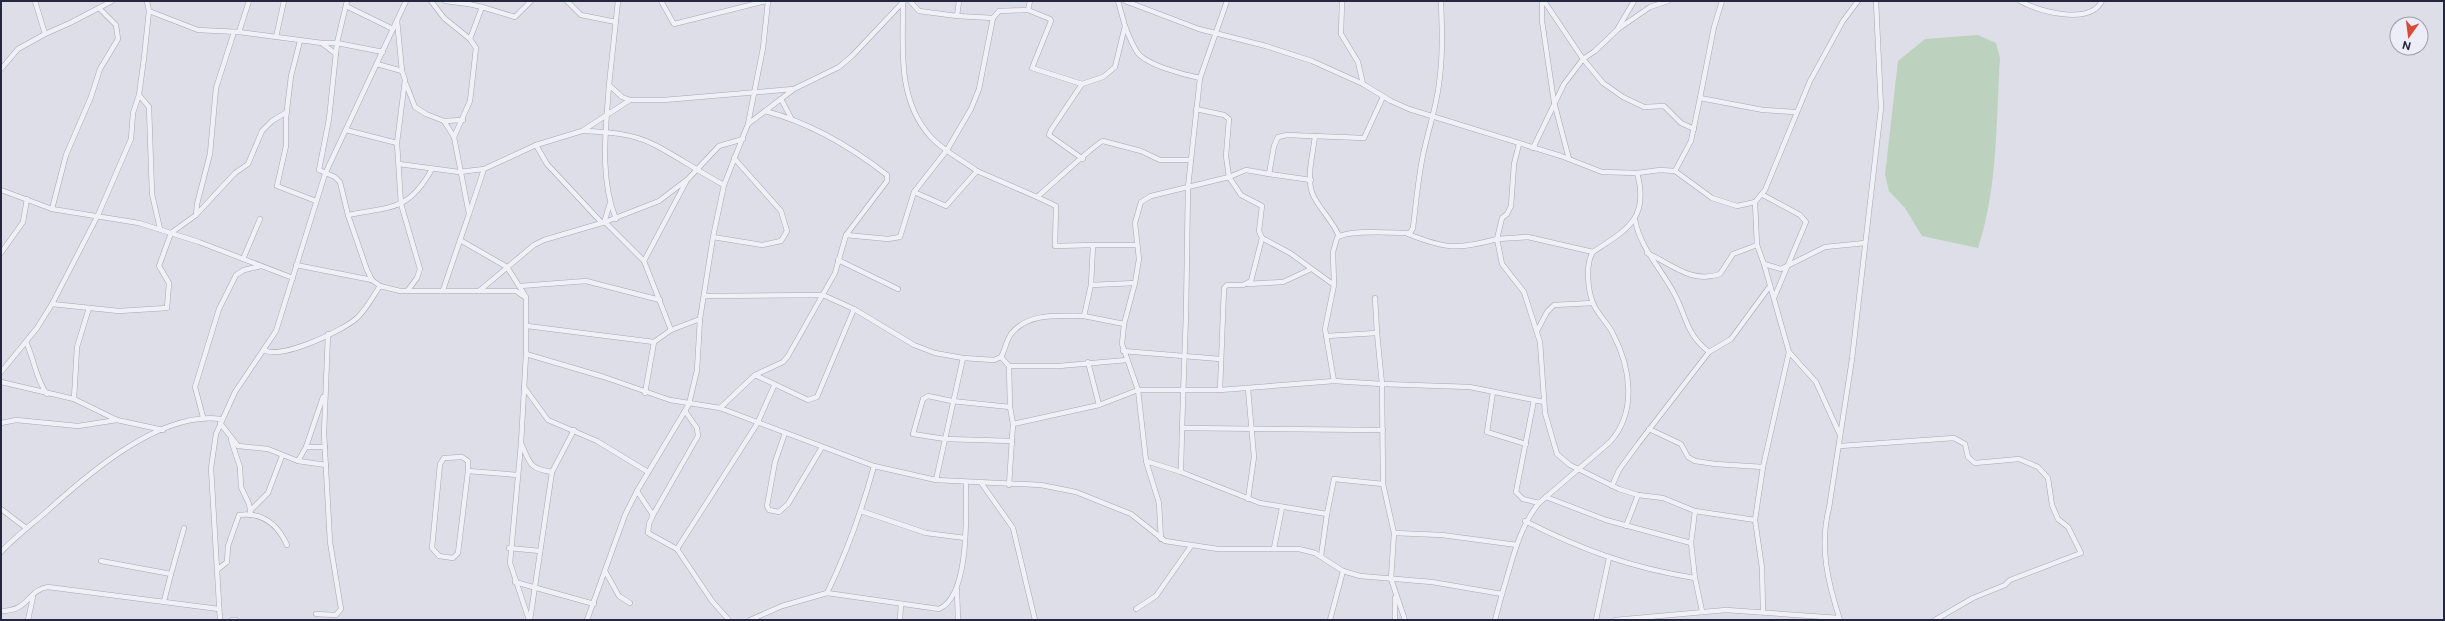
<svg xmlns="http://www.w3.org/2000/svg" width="2445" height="621" font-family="'Public Sans',sans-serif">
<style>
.green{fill:#bdd2be}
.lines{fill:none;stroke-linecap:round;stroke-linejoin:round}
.minor-casing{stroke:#a6a7b5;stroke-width:5.5}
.minor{stroke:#f0f0f6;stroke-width:4.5}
</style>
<rect width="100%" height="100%" fill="#dddee8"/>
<path class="green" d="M1978,35L1996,43L2000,58C1996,121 1998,188 1978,248L1922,236L1905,208L1889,191L1885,175L1898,61L1925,39Z"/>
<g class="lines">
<g class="minor-casing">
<g id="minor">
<path d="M347,1L337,43L329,119L319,170L335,177L340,182L348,215L367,270L372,280L380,286L400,291H516L526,298V354L604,377L670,400L720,408L874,466L936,480L1041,485L1076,492L1131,514L1165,541L1218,549H1299L1315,553L1343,571L1360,576L1432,582L1502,594C1512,562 1518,529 1539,503L1610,442C1637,412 1631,368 1613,334C1608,323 1597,314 1593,303C1588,291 1585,264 1593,252C1626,230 1650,219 1637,173L1660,170L1675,171L1712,198L1737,206L1755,202L1765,190L1810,81L1843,21L1858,1"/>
<polyline points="431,1 444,18 470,39"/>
<polyline points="445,1 469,4"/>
<polyline points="567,1 581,15 616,22"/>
<polyline points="618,1 609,85 622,97 630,100"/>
<polyline points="661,1 674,24 766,1"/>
<polyline points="910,1 919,11 957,16 959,1"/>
<polyline points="1030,1 1028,10 1050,19 1051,21 1032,68 1082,84 1051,130 1049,135 1083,159"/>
<polyline points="1125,1 1199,29 1266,46 1312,61 1363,84 1391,101 1409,109 1561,156 1602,172 1637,173"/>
<polyline points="1342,1 1341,34 1358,62 1363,84"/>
<polyline points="1542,1 1542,21 1554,102 1569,159"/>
<polyline points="1544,1 1583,59 1603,83 1623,97 1644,107 1664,106 1681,123 1694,129"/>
<path d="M2020,1C2039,11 2089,26 2102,1"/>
<path d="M903,2C903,48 897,99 930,136C942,150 962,160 977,171"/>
<polyline points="346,6 393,29"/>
<polyline points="482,7 515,17 531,1"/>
<polyline points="149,11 198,30 239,32 322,43 337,43 383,52"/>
<polyline points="993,18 999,11 1028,10"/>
<polyline points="397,20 402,71 405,80 397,143 401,204 420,269 417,278 408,290"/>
<path d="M1125,26C1128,34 1132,44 1137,52C1146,65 1185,75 1200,78"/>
<polyline points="1618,29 1650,7 1668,1"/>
<polyline points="239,32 249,1"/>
<polyline points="45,34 70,23 112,1"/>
<polyline points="276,37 284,1"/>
<polyline points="300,41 291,76 286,118 286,146 277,186 316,201"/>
<polyline points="323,44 336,54"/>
<polyline points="377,64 402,71"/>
<polyline points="1,69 18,49 45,34 35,1"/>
<polyline points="406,84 415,107 426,114 444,121 454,137 469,214 443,290"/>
<polyline points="1082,84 1103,77 1115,67 1125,26 1118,1"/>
<path d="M609,85C606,129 599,177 616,219"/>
<polyline points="139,95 149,107 152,194 160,229"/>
<polyline points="1700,98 1714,27 1722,1"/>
<polyline points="781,99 791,118"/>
<polyline points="1196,109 1224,115 1229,119 1226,156 1229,177 1246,170 1269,174 1274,146 1278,137 1287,135 1364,138 1383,97"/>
<path d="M765,111C811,123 850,146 887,175V181L846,235"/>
<polyline points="444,121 463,120"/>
<polyline points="748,124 763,48 768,1"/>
<polyline points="346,130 397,143"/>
<path d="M583,131C607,132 632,133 655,145C678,157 701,173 724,185"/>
<path d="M1315,136C1313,154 1305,181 1314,197C1322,212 1332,220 1339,236"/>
<polyline points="454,137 470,101 476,48 470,39 482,7 469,4 469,1"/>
<polyline points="1519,144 1514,164 1511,206 1507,214 1502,218 1497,239 1528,237 1593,252"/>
<polyline points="536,145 547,164 602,223"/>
<polyline points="1533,148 1564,84 1583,59 1595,51 1617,30 1634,1"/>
<polyline points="399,164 459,172 484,169 536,145 582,131 630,100 664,100 793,89"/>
<polyline points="1675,171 1691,141 1700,98 1763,110 1796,112"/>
<polyline points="1269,174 1311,180"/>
<polyline points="1,190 52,209 139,223 199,242 293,278"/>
<polyline points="914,192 947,150 971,109 979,89 993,18 957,16"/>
<polyline points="1763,195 1800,215 1806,222 1774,298"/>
<polyline points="1037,197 1056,206 1055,246 1093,245 1091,285"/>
<polyline points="1755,202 1757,245 1764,264 1789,352"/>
<polyline points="52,209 66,155 91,97 100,69 118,39 116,25 99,8"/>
<polyline points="469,214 484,169"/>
<polyline points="196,215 197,204 210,154 216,88 234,32"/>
<path d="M348,215C391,206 408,212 432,169"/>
<path d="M1635,220C1641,250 1662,269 1675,295C1687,318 1686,334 1709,352L1731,339L1770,286"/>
<polyline points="605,222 644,261 671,330 654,342 645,393"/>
<polyline points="604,223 610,203"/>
<path d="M1408,234C1446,249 1457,250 1497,239L1502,264L1524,292L1540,342L1545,413L1557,454L1570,465L1619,489L1638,495L1663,498L1695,511"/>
<polyline points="713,237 762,245 781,241 787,231 781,211 734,158"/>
<polyline points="1262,238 1290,253 1334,285"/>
<polyline points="460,240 507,267 526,297"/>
<polyline points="1093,245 1137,245"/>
<polyline points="1,253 23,222 27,199"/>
<path d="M1647,253C1672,264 1691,284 1720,274L1733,254L1757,245"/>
<polyline points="243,259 260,219"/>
<polyline points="838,260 898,289"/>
<polyline points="644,261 686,182"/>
<polyline points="1764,264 1781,269 1825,247 1865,243"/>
<polyline points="296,265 372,280"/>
<polyline points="1135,283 1124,324 1122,344 1138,390 1146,461"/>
<polyline points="1248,284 1283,282 1311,269"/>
<polyline points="520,286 586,281 660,300"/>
<polyline points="479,291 534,245 544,240 605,222 659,201 688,179 719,146 743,139"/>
<path d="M704,296L823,295L854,309L914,345L935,353L963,358L994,360L1001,357C1005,350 1006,341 1011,334C1028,312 1060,316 1084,316L1091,285L1135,283L1139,259L1135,223L1141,202L1151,196L1188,187L1200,78L1227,1"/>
<polyline points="1375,298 1377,333"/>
<polyline points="52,304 119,311 167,308 169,283 159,266 171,233 196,215 235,173 248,164 262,131 272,121 287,112"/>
<polyline points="1084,316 1124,324"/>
<polyline points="527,326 654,342"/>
<polyline points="671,330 700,319"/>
<polyline points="1537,331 1547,312 1554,305 1593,303"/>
<polyline points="1326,336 1377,333 1382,384 1470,387 1544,402"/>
<path d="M26,342C34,358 36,380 47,394"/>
<path d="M264,350C281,360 345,330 358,317C367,308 373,296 380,286"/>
<polyline points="1123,351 1220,359"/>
<polyline points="526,354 521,444 510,563 529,620"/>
<polyline points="1001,357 1009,366 1059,366 1127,360"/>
<polyline points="1009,366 1010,407 1013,424 1009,485"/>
<polyline points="1,372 37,328 52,304 98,215 131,139 133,113 139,95 144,58 149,11 147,1"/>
<polyline points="755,375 808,400 817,397 854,309"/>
<polyline points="1,382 74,399 117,420 163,430"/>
<polyline points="524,387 548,420 597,441 648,472"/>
<polyline points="1248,389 1254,457 1248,499"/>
<polyline points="1220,390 1334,381"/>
<polyline points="1493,392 1487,432 1526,444"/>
<polyline points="74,399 77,347 89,308"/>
<polyline points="1534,400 1516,492 1523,499 1539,503"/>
<path d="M1099,405L1138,390H1220L1224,288L1227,285H1243L1251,281L1262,238L1259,231L1262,206L1241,195L1229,177L1188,187L1186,315C1184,367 1182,419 1181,472L1146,461L1159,503L1161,539"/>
<polyline points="1010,407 952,401 928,396 923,399 913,434 945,439 1012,441"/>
<path d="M720,408L755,375L783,362L788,356L835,273L846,235L888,239L900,237L914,192L946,206L977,171L1037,197C1047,189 1097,142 1103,141L1141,151L1160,160H1191"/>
<polyline points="685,411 697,428 698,436 653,515 649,524 648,533 677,549 712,601 728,619"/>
<polyline points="203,417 195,387 219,309 236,275 244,270 261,266"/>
<polyline points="1,423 16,420 78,426 117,420"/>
<polyline points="220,423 238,446 268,449 298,461 326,465"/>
<polyline points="1013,424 1099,405 1088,362"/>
<polyline points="1182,428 1383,430"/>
<polyline points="1649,429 1681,444 1688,457 1695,461 1715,464 1763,467"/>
<polyline points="785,433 775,462 767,506 769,510 779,512 788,504 822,447"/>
<polyline points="231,440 240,467 241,487 249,504 251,515"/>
<path d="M522,445C530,464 530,469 552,472L530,620"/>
<polyline points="1840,446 1954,438 1965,444 1968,457 1975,463 2019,459 2038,467 2048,478 2052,505 2058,519 2068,527 2081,553 2010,580 2005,585 1973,598 1935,620"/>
<polyline points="306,447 325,447"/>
<polyline points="298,461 306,447 323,397"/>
<polyline points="468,471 468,461 462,457 444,458 440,464 432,548 439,556 453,558 458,553 468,471 518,475"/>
<polyline points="552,472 574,430"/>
<polyline points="1181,472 1260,503 1327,514 1334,479 1383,484"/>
<polyline points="936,480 963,358"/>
<polyline points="982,484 1013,528 1035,620"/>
<polyline points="1612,486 1619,470 1638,444 1709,352"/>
<polyline points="637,491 653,515"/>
<polyline points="1546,497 1606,520 1691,543"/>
<polyline points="1,509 26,528"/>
<polyline points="251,510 268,493 282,456"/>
<polyline points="861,511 926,533 965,538"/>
<polyline points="1755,520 1763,467 1789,352 1816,382 1840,435"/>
<path d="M1525,521C1582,550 1632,568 1695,578L1702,611"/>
<polyline points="1626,526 1638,495"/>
<polyline points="1394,533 1442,535 1517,545"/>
<polyline points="509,548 540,551"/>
<polyline points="1274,548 1282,508"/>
<polyline points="677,549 757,424 774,386"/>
<path d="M1,552C15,537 31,525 46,512C89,473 160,411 221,419"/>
<polyline points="1321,556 1327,514"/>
<polyline points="101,561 171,574 164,601"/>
<path d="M217,570L227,562L228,546L239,515C263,512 278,525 287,545"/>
<polyline points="605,571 619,596 630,603"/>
<polyline points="171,574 184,528"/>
<polyline points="1695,578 1691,543 1695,511 1755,520 1762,568 1763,612"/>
<polyline points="515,582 594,604"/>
<polyline points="957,590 958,620"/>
<path d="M827,593C847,552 862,510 874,466"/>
<polyline points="1136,609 1156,596 1191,546"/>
<path d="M1,611C30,611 27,590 48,587L219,609"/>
<polyline points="316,614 336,615 341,609 330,542 324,433 328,334"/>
<polyline points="28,620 33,597"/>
<polyline points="220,620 211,468 216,434 235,392 276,331 325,174 406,1"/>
<polyline points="232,620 236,620"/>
<polyline points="587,620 625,515 637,491 689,404 697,370 700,319 713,237 724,185 748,124 794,89 839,67 852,56 904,1"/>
<path d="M750,620L782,606L827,593L939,609C970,596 966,513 966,483"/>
<polyline points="900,620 901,604"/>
<polyline points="1330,620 1343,571"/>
<polyline points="1395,620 1395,598"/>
<path d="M1405,620L1391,579L1394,533L1383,484L1382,384L1334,381L1325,329L1334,285L1333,252L1337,238C1347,229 1396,233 1410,233L1413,228C1416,203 1418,179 1423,155C1428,131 1436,108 1439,84C1443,56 1442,29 1441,1"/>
<polyline points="1495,620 1502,594"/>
<polyline points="1596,620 1609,558"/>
<polyline points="1615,620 1726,610 1839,618"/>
<path d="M1840,620C1828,583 1819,547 1829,508L1852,359L1881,108L1876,1"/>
</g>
</g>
<use href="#minor" class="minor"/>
</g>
<rect width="2445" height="621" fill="none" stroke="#25273f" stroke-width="4"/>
<g transform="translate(2409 36) rotate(194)"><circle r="19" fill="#ecedf6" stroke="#9c9ead"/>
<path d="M0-3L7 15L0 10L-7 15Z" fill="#d84b37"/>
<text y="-6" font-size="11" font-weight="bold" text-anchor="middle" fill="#25273f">N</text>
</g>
</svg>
